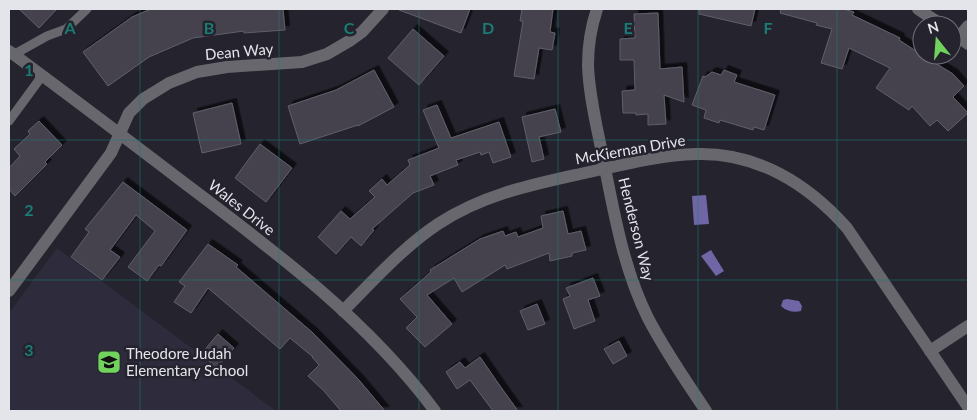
<svg xmlns="http://www.w3.org/2000/svg" width="977" height="420" font-family="Lato,sans-serif">
<style>
.built{fill:#2e2c3c}
.water{fill:#7065a5}
.building{fill:#44434e;stroke:#605f6b;filter:url(#shadow)}
.lines{fill:none;stroke-linecap:round;stroke-linejoin:round}
.service{stroke:#68676d;stroke-width:9}
.minor{stroke:#68676d;stroke-width:12}
.grid{fill:none;stroke:#1a7c74;stroke-width:1;stroke-opacity:0.55}
.labels{text-anchor:middle;dominant-baseline:central;stroke-width:5;stroke-linejoin:round;paint-order:stroke}
.street-label{font-size:15px;fill:#e4e4eb;stroke:#24232e}
.poi-label{font-size:15px;fill:#e4e4eb;stroke:#24232e;text-anchor:start}
.grid-label{font-size:16px;text-anchor:middle;font-weight:bold;fill:#1a7c74;stroke:#24232e;stroke-width:5;stroke-linejoin:round;paint-order:stroke}
</style>
<defs>
<filter id="shadow"><feDropShadow dx="4.5" dy="-4.5" stdDeviation="0" flood-color="#0009"/></filter>
</defs>
<rect width="100%" height="100%" fill="#24232e"/>
<polygon class="built" points="57,248 276,411 9,411 9,313"/>
<g class="water">
<polygon points="706,195 709,224 694,225 692,196"/>
<polygon points="711,250 724,271 716,276 701,256"/>
<path d="M787,299L799,301L802,306L801,311C794,313 786,311 781,306L783,300Z"/>
</g>
<g class="building">
<polygon points="19,9 57,9 39,28"/>
<polygon points="151,9 283,9 285,30 244,33 244,31 193,38 149,57 108,86 83,52 132,17"/>
<polygon points="400,9 470,9 461,33 399,10"/>
<polygon points="522,9 553,9 550,32 555,33 552,50 539,48 534,79 514,76 523,21 520,21"/>
<polygon points="699,9 755,9 751,26 699,14"/>
<polygon points="781,9 843,9 854,12 852,15 900,38 899,40 922,55 953,74 964,86 953,97 968,113 948,131 937,120 930,126 912,106 909,110 876,88 890,68 849,48 842,69 821,63 832,29 816,25 817,23 780,13"/>
<polygon points="658,13 660,69 682,67 684,102 664,95 666,124 648,125 648,114 636,115 636,113 623,113 622,91 635,90 634,60 620,60 620,39 635,38 634,14"/>
<polygon points="413,29 444,56 419,85 388,58"/>
<polygon points="374,70 394,107 358,126 358,125 300,144 288,106 336,90"/>
<polygon points="724,70 737,75 734,82 775,95 764,130 754,127 753,130 720,120 719,123 704,118 706,110 692,105 703,76 705,77 712,72 721,75"/>
<polygon points="232,103 241,144 202,153 193,113"/>
<polygon points="437,105 451,138 499,122 511,157 493,163 489,152 481,155 480,152 456,160 458,165 430,176 434,185 413,193 372,229 374,230 361,246 351,237 336,254 318,237 341,211 350,219 375,197 369,191 382,179 387,185 410,165 408,160 439,148 423,110"/>
<polygon points="555,109 561,132 539,137 544,159 532,162 522,117"/>
<polygon points="39,121 62,145 45,162 47,164 15,196 9,189 9,168 20,156 14,149 30,134 28,131"/>
<polygon points="260,144 292,168 266,202 235,178"/>
<polygon points="123,182 187,230 161,266 159,265 147,281 128,267 155,231 136,215 110,250 120,257 102,280 71,257 89,232 85,229"/>
<polygon points="563,211 568,234 581,231 586,250 572,253 572,256 550,261 549,253 507,269 505,265 462,292 454,278 427,295 452,324 425,347 406,328 417,317 400,299 431,272 430,270 480,239 503,231 505,236 516,232 518,237 543,228 541,216"/>
<polygon points="208,244 238,265 236,267 313,333 358,379 385,411 341,411 324,391 308,376 319,365 312,357 313,357 290,338 280,349 208,288 191,313 174,302 185,286 179,282"/>
<polygon points="593,278 600,296 588,300 595,321 574,329 563,299 570,296 566,288"/>
<polygon points="537,304 545,324 528,330 520,311"/>
<polygon points="218,334 234,348 217,368 201,354"/>
<polygon points="619,341 627,356 613,364 604,349"/>
<polygon points="480,357 500,386 518,411 493,411 470,380 457,389 446,372 460,362 465,368"/>
</g>
<g class="lines">
<g class="service">
<polyline points="13,55 47,36 66,29 87,9"/>
<polyline points="9,121 42,76"/>
</g>
<g class="minor">
<path d="M597,9C591,27 588,46 588,65C589,96 597,127 603,158C614,212 623,268 648,318C665,351 686,381 706,411"/>
<polyline points="918,9 942,25"/>
<polyline points="952,32 968,44"/>
<polyline points="959,37 968,26"/>
<path d="M9,51C69,95 128,140 187,185C276,252 368,321 435,411"/>
<polyline points="9,291 111,153 129,113 143,99 169,83 197,72 227,67 302,62 327,54 351,40 362,32 383,9"/>
<path d="M343,311C373,281 402,248 438,224C482,195 530,185 580,174C618,166 657,155 696,154C757,152 808,184 847,228L968,407"/>
<polyline points="930,351 968,326"/>
</g>
</g>
<path class="grid" d="M140,9V411M279,9V411M419,9V411M558,9V411M698,9V411M837,9V411M9,140H968M9,280H968"/>
<defs>
<g id="school-square" transform="scale(1.25)"><rect x="-9" y="-9" width="18" height="18" rx="4" fill="#71d35e" stroke="#24232e"/><path d="M0-5L7-2L0 1L-7-2ZM-4 1L0 2.5L4 1V4Q0 6-4 4Z" fill="#111"/></g>
</defs>
<g fill-rule="evenodd">
<use href="#school-square" x="109" y="362"/>
</g>
<g class="labels">
<g class="street-label">
<text transform="translate(239 51) rotate(-5)">Dean Way</text>
<text transform="translate(630 149) rotate(-10)">McKiernan Drive</text>
<text transform="translate(242 207) rotate(38)">Wales Drive</text>
<text transform="translate(637 229) rotate(76)">Henderson Way</text>
</g>
<g class="poi-label">
<text x="126" y="353">Theodore Judah<tspan x="126" dy="17">Elementary School</tspan></text>
</g>
</g>
<g class="grid-label">
<text x="70" y="34">A</text>
<text x="209" y="34">B</text>
<text x="349" y="34">C</text>
<text x="488" y="34">D</text>
<text x="628" y="34">E</text>
<text x="768" y="34">F</text>
<text x="29" y="76">1</text>
<text x="29" y="216">2</text>
<text x="29" y="356">3</text>
</g>
<rect width="977" height="420" fill="none" stroke="#e4e4eb" stroke-width="20"/>
<g transform="translate(937 40) rotate(343)"><circle r="24" fill="#24232e" stroke="#71707a"/>
<path d="M0-4L9 19L0 12L-9 19Z" fill="#71d35e"/>
<text y="-8" font-size="14" font-weight="bold" text-anchor="middle" fill="#e4e4eb">N</text>
</g>
</svg>
